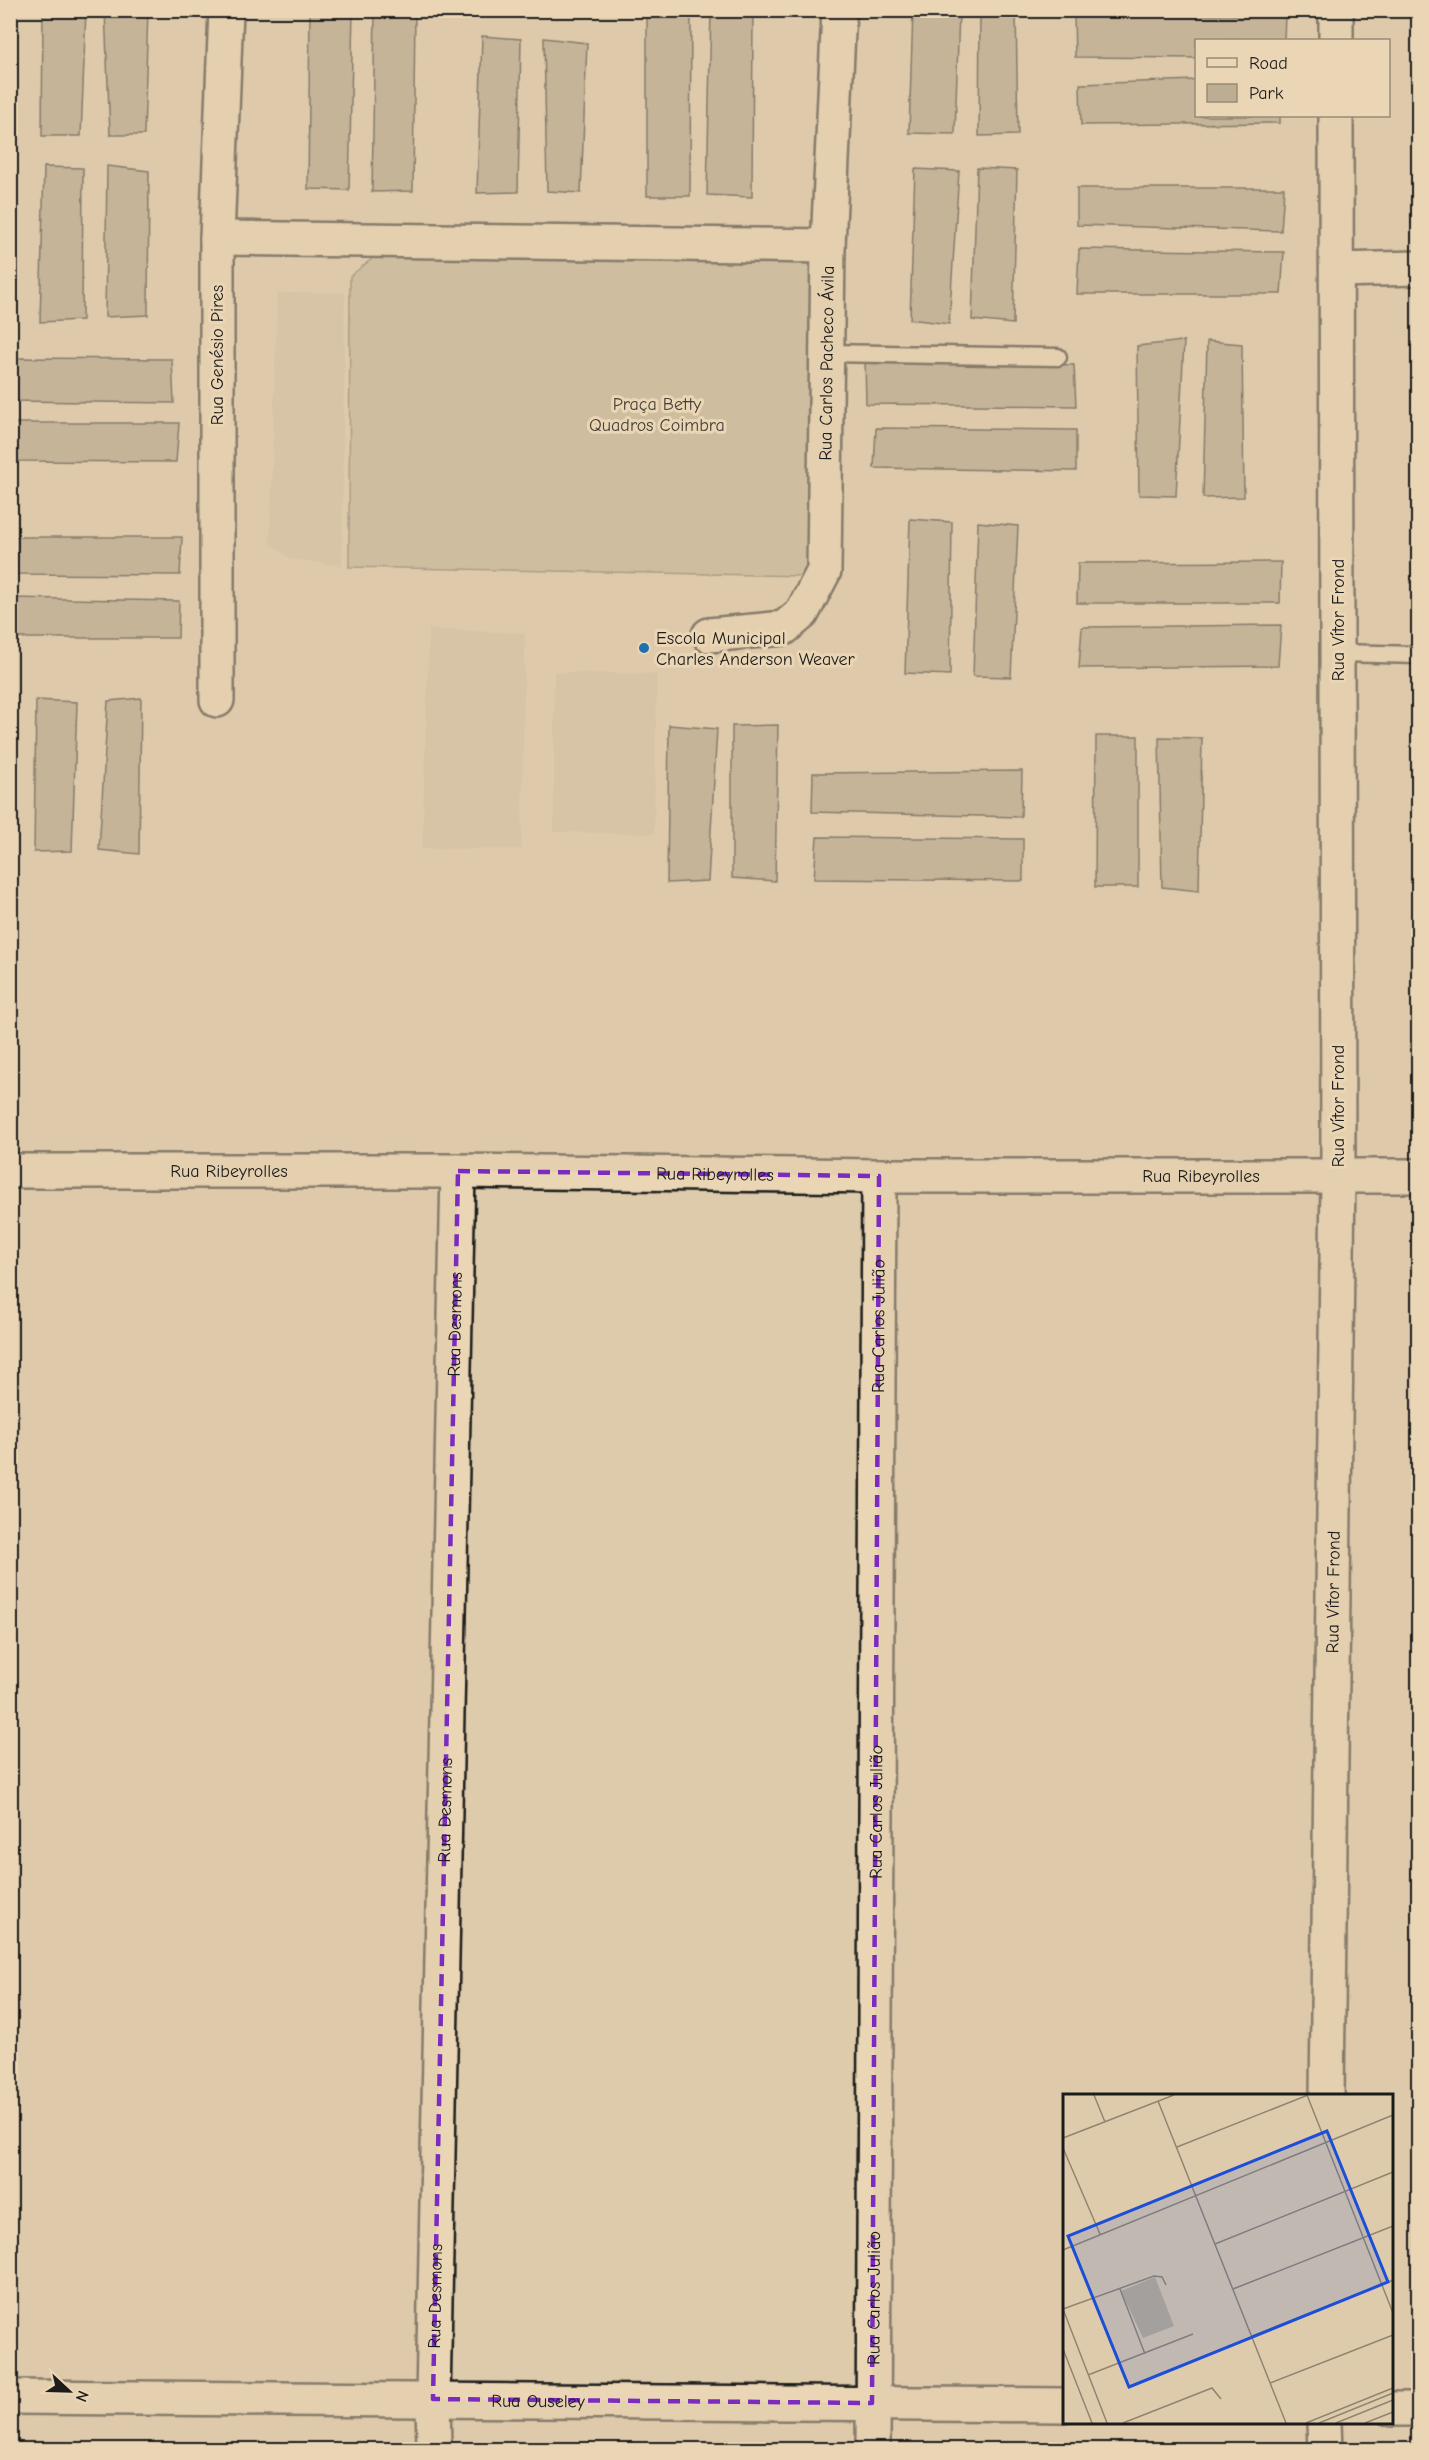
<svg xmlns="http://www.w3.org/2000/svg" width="1429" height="2460" font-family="'Comic Neue',sans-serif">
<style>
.built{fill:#cebc9f}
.green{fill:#bdae93;stroke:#6c6558;stroke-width:1.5}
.building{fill:#a89a83;stroke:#1c1c1c;stroke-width:1.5}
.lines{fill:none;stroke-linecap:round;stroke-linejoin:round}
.lane-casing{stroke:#1c1c1c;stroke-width:21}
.street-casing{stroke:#1c1c1c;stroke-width:38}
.lane{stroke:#ead6b4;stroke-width:16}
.street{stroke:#ead6b4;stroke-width:33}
.marked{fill:none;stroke:#7b2cbf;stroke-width:4.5;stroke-dasharray:12 8;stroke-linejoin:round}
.poi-dot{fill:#1f6fb2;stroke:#ead6b4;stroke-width:2}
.labels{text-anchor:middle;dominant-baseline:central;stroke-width:6;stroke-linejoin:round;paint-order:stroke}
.street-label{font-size:18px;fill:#1c1c1c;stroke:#ead6b4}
.park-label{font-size:18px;fill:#44403a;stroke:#ead6b4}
.poi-label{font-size:18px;fill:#1c1c1c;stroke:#ead6b4;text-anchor:start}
.inset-road{fill:none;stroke:#908572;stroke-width:1.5}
.view{fill:#1d4ed8;fill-opacity:0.15;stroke:#1d4ed8;stroke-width:3}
.inset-edge{fill:none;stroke:#1c1c1c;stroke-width:3}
</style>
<rect width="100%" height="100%" fill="#decbab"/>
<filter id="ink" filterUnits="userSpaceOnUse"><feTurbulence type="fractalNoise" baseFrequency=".0167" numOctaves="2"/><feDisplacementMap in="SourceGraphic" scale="12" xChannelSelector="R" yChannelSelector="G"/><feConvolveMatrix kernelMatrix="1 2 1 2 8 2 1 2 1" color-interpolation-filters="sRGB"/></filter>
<g filter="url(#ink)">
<g class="built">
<polygon points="345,292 342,566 290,559 270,543 277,293"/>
<polygon points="429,629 525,633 522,849 422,849"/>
<polygon points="554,672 657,674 654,834 554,832"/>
</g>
<polygon class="green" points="377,255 806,256 819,283 814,548 804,576 349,567 350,276"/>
<g class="building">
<polygon points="43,10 86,10 81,136 42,136"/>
<polygon points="105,10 148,10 144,135 110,135"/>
<polygon points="310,10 353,10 349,190 308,189"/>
<polygon points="375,10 415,10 413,191 372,192"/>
<polygon points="647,10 691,10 690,196 647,196"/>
<polygon points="711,10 753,10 752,197 707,195"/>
<polygon points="913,10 959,10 955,134 909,133"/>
<polygon points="980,10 1016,10 1018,135 979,136"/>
<polygon points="1074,15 1285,15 1284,40 1196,40 1196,58 1075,57"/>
<polygon points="482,36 521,39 518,192 477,193"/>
<polygon points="544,38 587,43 581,193 547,191"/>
<polygon points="1196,80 1196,116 1280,116 1280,123 1081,125 1080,84"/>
<polygon points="107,166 149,171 148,315 105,317"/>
<polygon points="44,167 83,168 82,320 40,322"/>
<polygon points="977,168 1017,170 1013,324 972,320"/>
<polygon points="915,169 959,171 949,324 910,319"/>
<polygon points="1077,188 1284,188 1281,231 1077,225"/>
<polygon points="1079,249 1284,252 1281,294 1077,294"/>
<polygon points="1415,326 1418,326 1418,370 1412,370"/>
<polygon points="1184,341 1176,496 1139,495 1137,346"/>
<polygon points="1207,341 1242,344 1244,497 1203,498"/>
<polygon points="10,358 172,359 174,403 10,401"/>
<polygon points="865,360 1074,365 1076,406 866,404"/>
<polygon points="1417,392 1418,433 1413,433"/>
<polygon points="10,423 179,423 176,462 10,461"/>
<polygon points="876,428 1076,430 1076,471 874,468"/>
<polygon points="910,519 952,522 950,675 905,673"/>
<polygon points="978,522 1018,526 1011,677 973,676"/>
<polygon points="10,537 182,537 180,575 10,574"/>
<polygon points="1281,562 1280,603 1077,603 1078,563"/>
<polygon points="10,598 179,601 178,638 10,638"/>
<polygon points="1281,625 1278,666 1079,668 1082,627"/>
<polygon points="141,698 139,854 99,850 108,701"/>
<polygon points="36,700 77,702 72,851 34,852"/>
<polygon points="669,725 717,729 708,881 667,883"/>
<polygon points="778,725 775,881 732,878 732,726"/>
<polygon points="1096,736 1138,736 1138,887 1095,887"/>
<polygon points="1159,737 1202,738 1199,891 1162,887"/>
<polygon points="1022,771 1021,817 812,812 813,773"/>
<polygon points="817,837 1023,839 1023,881 814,879"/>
</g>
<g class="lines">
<g class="lane-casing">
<g id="lane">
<polyline points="827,353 1058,357"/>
<polyline points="1338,653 1418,655"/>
</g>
</g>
<g class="street-casing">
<g id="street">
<polyline points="1336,10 1336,40"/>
<polyline points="217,238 828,246"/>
<polyline points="1337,270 1418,268"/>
<path id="s1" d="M709,635L784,628L802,613L824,571L828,246L839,10"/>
<polyline points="217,700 217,238 226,10"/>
<path id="s2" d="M10,1171H458L879,1176H1418"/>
<path id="s3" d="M1327,2096L1338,1175L1336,116"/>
<path id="s4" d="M10,2397L1064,2405"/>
<polyline points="1392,2409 1418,2409"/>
<polyline points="1324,2422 1325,2450"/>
<path id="s5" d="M434,2450L433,2399L458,1171"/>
<path id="s6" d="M873,2450L879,1176"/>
</g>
</g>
<use href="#lane" class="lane"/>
<use href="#street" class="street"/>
</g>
</g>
<path d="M0 0H1429V2460H0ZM458,1171L879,1176L872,2403L433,2399Z" fill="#decbab" fill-opacity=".55" fill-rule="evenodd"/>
<path class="marked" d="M458,1171L879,1176L872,2403L433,2399Z"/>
<circle class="poi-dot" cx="644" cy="648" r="6"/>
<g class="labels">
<g class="street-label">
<text transform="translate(217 355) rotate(-90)">Rua Genésio Pires</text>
<text stroke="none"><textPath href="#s1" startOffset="354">Rua Carlos Pacheco Ávila</textPath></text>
<text transform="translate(1338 620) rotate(-90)">Rua Vítor Frond</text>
<text transform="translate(1338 1106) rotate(-90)">Rua Vítor Frond</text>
<text stroke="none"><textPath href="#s2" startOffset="219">Rua Ribeyrolles</textPath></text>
<text stroke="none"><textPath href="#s2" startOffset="705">Rua Ribeyrolles</textPath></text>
<text stroke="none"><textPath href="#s2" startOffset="1191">Rua Ribeyrolles</textPath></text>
<text stroke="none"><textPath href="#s5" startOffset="1126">Rua Desmons</textPath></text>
<text stroke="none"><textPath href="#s6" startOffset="1124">Rua Carlos Julião</textPath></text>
<text stroke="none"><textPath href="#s3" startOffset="504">Rua Vítor Frond</textPath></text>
<text stroke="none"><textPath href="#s5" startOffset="640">Rua Desmons</textPath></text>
<text stroke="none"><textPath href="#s6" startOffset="638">Rua Carlos Julião</textPath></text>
<text stroke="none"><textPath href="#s5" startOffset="154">Rua Desmons</textPath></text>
<text stroke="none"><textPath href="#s6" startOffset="152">Rua Carlos Julião</textPath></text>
<text stroke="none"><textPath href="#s4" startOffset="528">Rua Ouseley</textPath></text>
</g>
<g class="park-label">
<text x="657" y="404">Praça Betty<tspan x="657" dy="21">Quadros Coimbra</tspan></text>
</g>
<g class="poi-label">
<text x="656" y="638">Escola Municipal<tspan x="656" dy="21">Charles Anderson Weaver</tspan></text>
</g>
</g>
<g transform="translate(1063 2094)">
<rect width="330" height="330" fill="#decbab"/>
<path d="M92,183L111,232L80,244L58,197Z" fill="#bdae93"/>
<path class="inset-road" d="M31,1L42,28M244,1L330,219M95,7L223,329M0,44L111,1M114,53L245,1M0,54L37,140M152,150L330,78M0,156L330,21M57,195L82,260M170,195L330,132M0,215L91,182L99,183L103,191M0,215L44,329M189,242L330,186M0,255L29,329M25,281L130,240M207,289L330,241M60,329L149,294L158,305M243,329L330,294M256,329L330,299M273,329L330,306M302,329L330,318"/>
<path class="view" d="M264,37L325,188L66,293L5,142Z"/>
<rect width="330" height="330" class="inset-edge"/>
</g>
<rect width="1429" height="2460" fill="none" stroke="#ead6b4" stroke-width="36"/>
<rect x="18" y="18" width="1393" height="2424" fill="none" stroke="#1c1c1c" stroke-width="2" filter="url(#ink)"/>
<rect x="1195" y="39" width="195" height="78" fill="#ead6b4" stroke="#988c77" stroke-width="1.5"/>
<rect x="1207" y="58" width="30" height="9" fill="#ead6b4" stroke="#988c77" stroke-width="1.5"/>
<text x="1249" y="69" font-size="18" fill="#1c1c1c">Road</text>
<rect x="1207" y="84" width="30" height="18" fill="#bdae93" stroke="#988c77" stroke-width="1.5"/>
<text x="1249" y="99" font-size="18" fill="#1c1c1c">Park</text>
<g transform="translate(69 2391) rotate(112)" stroke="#ead6b4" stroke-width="4.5" paint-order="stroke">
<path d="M0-4.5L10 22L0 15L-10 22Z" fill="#1c1c1c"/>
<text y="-9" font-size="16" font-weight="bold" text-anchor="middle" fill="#1c1c1c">N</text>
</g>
</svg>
